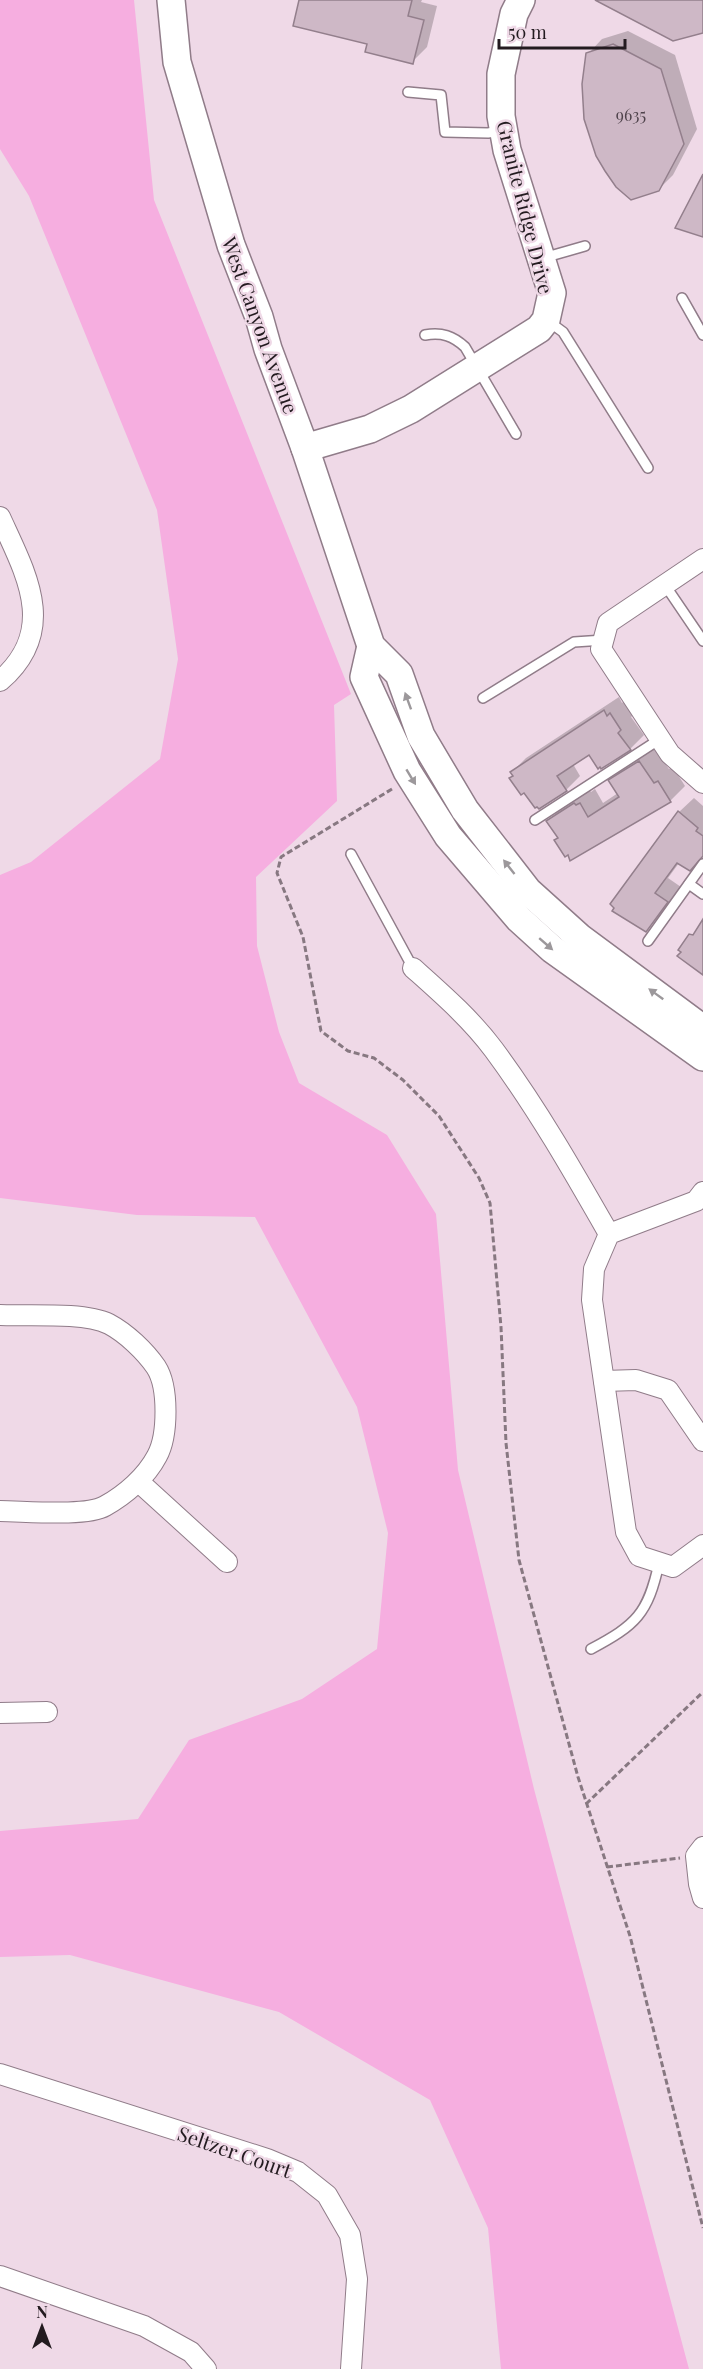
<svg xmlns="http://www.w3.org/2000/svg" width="703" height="2369" font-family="'Playfair Display',serif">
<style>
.grass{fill:#f6aee0}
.shadow{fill:#0003}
.building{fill:#ceb8c6;stroke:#937f8c;stroke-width:1.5}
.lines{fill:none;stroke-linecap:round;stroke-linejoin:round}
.lane-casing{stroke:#907c89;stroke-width:12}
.street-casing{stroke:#907c89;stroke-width:22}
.secondary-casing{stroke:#907c89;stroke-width:30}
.path{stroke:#877881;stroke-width:3;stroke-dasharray:6 3;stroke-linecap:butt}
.lane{stroke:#fff;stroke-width:9}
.street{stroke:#fff;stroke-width:20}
.secondary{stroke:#fff;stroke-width:27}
.oneway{fill:#9c989b}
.labels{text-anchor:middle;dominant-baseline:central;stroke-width:5;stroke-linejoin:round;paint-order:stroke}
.number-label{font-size:16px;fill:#4e424a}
.street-label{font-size:20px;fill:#231b20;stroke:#efd9e7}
</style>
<rect width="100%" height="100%" fill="#efd9e7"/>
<polygon class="grass" points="0,0 134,0 154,200 351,694 334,705 337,801 256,877 257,946 279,1032 299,1083 387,1135 436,1214 458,1470 534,1789 689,2369 501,2369 488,2228 430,2100 279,2012 70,1955 0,1957 0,1831 138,1819 189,1740 302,1699 377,1649 388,1533 357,1407 255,1217 137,1215 0,1198 0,875 31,862 160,759 178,659 157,510 29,196 0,149"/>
<g class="shadow">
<polygon points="301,0 422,0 421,2 437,6 427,47 412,62 369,43"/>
<polygon points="628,31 675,55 697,129 673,175 658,190 588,54 602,39"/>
<polygon points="619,697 622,703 625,700 634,714 631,717 644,735 630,749 589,753 573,764 580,776 566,790 514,775 512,772 526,758"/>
<polygon points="654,748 669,769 673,767 685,786 670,801 559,837 548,821 563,806 589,789 591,792 595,789 603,803 618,793 610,781 625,766"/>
<polygon points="694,798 703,806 703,856 679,863 668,878 681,887 661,915 646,930 612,904 679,812"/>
</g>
<g class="building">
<polygon points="299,0 412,0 408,16 424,20 413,64 365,52 367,44 293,26"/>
<polygon points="595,0 703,0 703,33 673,41"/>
<polygon points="613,44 661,69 684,144 659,191 631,200 616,187 605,171 596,156 584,119 582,84 586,53"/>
<polygon points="703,174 703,237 675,228"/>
<polygon points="604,710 607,716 610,713 621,730 618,733 631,750 601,769 600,767 598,769 589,755 557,776 567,791 539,809 537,807 535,808 524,793 521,795 509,778 513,776 510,772"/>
<polygon points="639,761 654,783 658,781 671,802 570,861 568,855 565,857 554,840 558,838 546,821 574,803 576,805 580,803 588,817 619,797 608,780"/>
<polygon points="678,811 698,828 696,831 703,836 703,856 690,871 677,863 655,893 668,902 646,932 612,911 614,908 610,904"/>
<polygon points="703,919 703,975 677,956 681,952 678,950 689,934 693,935"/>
</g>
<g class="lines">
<g class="lane-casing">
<g id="lane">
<polyline points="408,92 441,95 445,132 488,133 500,131"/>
<polyline points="543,258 585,246"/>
<polyline points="682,298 703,335"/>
<polyline points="548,321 563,332 648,468"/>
<path d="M425,335C442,332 453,336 465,347L516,434"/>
<polyline points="665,585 703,641"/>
<polyline points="483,698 574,642 604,640"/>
<polyline points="535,820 660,739"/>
<polyline points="351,854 413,968"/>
<polyline points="689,884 703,894"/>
<polyline points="648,941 703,864"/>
<path d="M591,1649C636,1625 648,1614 659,1563"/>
</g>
</g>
<g class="street-casing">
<g id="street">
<path d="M0,517C26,574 59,630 0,681"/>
<polyline points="703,559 608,623 601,649 670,754 703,783"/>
<path d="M413,968C441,993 471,1019 494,1050C537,1108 573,1171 609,1234"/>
<polyline points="703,1192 696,1201 609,1234 594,1269 592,1300 626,1532 639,1556 673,1567 703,1545"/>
<path d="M0,1315C29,1316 84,1312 109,1324C126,1333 145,1351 156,1367C169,1387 168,1436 157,1456C146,1477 125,1495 105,1506C86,1517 24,1511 0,1511"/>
<polyline points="604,1381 636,1380 668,1390 703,1441"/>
<polyline points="139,1482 227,1562"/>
<polyline points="0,1713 47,1712"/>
<polyline points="703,1847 696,1856 699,1884 703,1898"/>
<polyline points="0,2074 267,2159 298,2172 327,2195 350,2235 357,2279 351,2369"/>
<polyline points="0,2276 144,2326 191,2352 206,2369"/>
</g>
</g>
<g class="secondary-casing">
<g id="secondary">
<polyline points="171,0 177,62 231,245 259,317 268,349 305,448 371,646 399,674 421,736 465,810 528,891 579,937 703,1029"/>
<polyline points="305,448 370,429 411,409 539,329 546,320 552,293 507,150 501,116 501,74 514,14 521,0"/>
<polyline points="371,646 364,677 407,771 448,836 519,919 552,949 703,1057"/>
</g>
</g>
<g class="path">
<polyline points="392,789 281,857 277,873 303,937 321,1031 348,1051 374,1058 403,1080 439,1116 479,1178 490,1203 501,1327 506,1443 519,1560 578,1777 630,1936 703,2228"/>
<polyline points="586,1804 703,1692"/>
<polyline points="607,1867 680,1858"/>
</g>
<use href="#lane" class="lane"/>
<use href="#street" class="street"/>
<use href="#secondary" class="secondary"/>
</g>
<defs><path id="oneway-solid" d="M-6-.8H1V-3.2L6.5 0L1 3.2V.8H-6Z" transform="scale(1.5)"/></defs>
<g class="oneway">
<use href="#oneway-solid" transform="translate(408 701) rotate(-110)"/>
<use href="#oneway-solid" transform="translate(411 777) rotate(59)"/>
<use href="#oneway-solid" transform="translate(509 867) rotate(-128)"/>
<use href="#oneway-solid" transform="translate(546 944) rotate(41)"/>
<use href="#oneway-solid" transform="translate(656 994) rotate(-144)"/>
</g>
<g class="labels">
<g class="number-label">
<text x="631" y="114">9635</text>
</g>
<g class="street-label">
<text transform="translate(526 207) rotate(76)">Granite Ridge Drive</text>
<text transform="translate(261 325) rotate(70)">West Canyon Avenue</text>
<text transform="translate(235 2151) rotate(19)">Seltzer Court</text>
</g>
</g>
<g transform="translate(42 2327)" stroke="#efd9e7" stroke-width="4.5" paint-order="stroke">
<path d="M0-4.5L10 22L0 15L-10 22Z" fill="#231b20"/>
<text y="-9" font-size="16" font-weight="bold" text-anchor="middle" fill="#231b20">N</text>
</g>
<path d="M499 39v9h126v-9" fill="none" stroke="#231b20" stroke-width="3"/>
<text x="508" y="39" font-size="18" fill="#231b20" stroke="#efd9e7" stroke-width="4.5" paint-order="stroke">50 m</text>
</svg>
